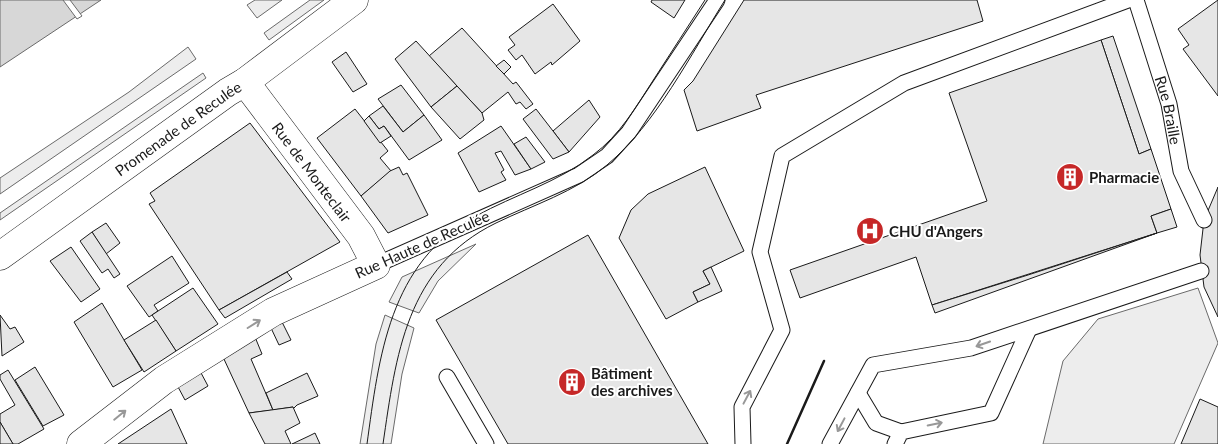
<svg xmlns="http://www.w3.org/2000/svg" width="1218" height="444" font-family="Lato,sans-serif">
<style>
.built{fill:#ededed;stroke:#6a6a6a}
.water{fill:#d7d7d7;stroke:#6a6a6a}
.pier{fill:#fff;stroke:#6a6a6a}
.building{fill:#e6e6e6;stroke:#1a1a1a}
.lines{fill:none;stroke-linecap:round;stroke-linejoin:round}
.service-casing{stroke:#1a1a1a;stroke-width:17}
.minor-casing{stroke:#1a1a1a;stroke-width:29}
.service{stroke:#fff;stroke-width:15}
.minor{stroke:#fff;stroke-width:28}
.tram{stroke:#1a1a1a;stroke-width:1}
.wall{stroke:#1a1a1a;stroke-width:2.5}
.oneway{stroke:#989898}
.labels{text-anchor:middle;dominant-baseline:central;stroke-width:4;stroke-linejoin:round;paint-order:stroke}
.street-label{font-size:15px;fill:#1a1a1a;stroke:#fff}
.poi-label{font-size:15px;font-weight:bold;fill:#1a1a1a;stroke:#fff;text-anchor:start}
</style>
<rect width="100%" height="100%" fill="#fff"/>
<g class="built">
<polygon points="255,0 282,0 257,18 247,5"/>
<polygon points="310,0 324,0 269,40 264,33"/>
<polygon points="188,47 196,59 0,194 0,178 129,92"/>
<polygon points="203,73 206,78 0,220 0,213"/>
<polygon points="476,244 438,281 419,313 389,302 402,277"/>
<polygon points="1198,288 1218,343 1174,444 1043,444 1063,361 1098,319"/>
<polygon points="385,315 414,328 402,374 391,444 360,444 376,344"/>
</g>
<polygon class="water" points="0,0 101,0 0,67"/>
<polygon class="pier" points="63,0 70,0 82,16 77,19"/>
<g class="building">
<polygon points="652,0 685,0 674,18 651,2"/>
<polygon points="744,0 977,0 983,21 756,95 761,108 697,131 684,90 693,81"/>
<polygon points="1218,0 1218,96 1183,49 1189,45 1178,29"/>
<polygon points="553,4 580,41 552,65 551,62 535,74 522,55 516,60 508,50 515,45 509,37"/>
<polygon points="462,28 513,84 516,82 533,104 526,109 520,102 516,104 508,92 482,113 429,56"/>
<polygon points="1113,36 1151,149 1139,154 1101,40"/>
<polygon points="1101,40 1139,154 1151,149 1171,209 1151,216 1157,233 932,305 916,257 800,298 790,270 987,201 949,93"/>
<polygon points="416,41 457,86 431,107 395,59"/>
<polygon points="346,52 367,84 353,92 332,62"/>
<polygon points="504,60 511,67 504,74 496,66"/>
<polygon points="401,85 424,115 403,132 378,99"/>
<polygon points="457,86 482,113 484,120 460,139 431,107"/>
<polygon points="589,100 600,117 569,152 553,131"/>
<polygon points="383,106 403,132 424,115 442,140 409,160 384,126 379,129 369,116"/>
<polygon points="355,109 388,151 380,158 391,171 361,196 317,138"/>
<polygon points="536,109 553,131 569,152 553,159 523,119"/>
<polygon points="369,116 379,129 384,126 391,136 380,143 364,121"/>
<polygon points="250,123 340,242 219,310 149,204 155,201 150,193"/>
<polygon points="501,126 531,169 515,175 501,151 495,153 504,170 501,172 506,180 479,192 458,153"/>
<polygon points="526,137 545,162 531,169 514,144"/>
<polygon points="399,167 403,175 407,173 428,215 388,233 361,196 390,171"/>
<polygon points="705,167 744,251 703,271 710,284 693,292 698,302 666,319 619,238 631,210 648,194"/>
<polygon points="1218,187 1218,317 1204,287 1200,255 1204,220"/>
<polygon points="1171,209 1177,227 1157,233 1151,216"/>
<polygon points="106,223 120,243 106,254 92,232"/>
<polygon points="92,232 120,274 114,278 108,269 102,273 80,241"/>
<polygon points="1157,233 935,313 932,305 1028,275"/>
<polygon points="588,235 708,444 508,444 436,320"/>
<polygon points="71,247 100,289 81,302 50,261"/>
<polygon points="172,256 189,283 154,305 158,311 149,317 127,286"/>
<polygon points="711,267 722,291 698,302 693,292 710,284 703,271"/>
<polygon points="287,272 292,279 225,318 219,310"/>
<polygon points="193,288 218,324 176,351 152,315"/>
<polygon points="102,303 142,370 113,387 74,322"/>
<polygon points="0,315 10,329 15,327 24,342 2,356"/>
<polygon points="156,320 176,351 144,372 124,340"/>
<polygon points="282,322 291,340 279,345 271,328"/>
<polygon points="255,337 262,354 251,359 273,410 249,413 223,357"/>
<polygon points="35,367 64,415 43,426 15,380"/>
<polygon points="8,370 44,429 18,444 13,444 0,422 0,414 15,405 0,379 0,375"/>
<polygon points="200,371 208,386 185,400 177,385"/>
<polygon points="307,373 318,396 297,405 293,409 293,407 273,410 266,393"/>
<polygon points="1200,399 1218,407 1218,444 1181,444"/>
<polygon points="293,407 300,423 285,431 291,444 265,444 249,413"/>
<polygon points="171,409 187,444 118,444"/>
<polygon points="0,422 13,444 0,444"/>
<polygon points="315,433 320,444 292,444 309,436"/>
</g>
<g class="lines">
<g class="service-casing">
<g id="service">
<path id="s1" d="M1136,0L1169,104L1181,171L1204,220"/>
<polyline points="376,265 579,175 607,156 629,132 717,0"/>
<polyline points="447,377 486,444"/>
<polyline points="858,393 876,423 901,432"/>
<polyline points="743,444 742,407 782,330 760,252 782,156 904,83 1128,0"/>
<polyline points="830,444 873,365 971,348 1201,271"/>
<polyline points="895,444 901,432 991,413 1029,329"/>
</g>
</g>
<g class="minor-casing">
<g id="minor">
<path id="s2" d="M0,256L228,92L245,82L354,0"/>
<polyline points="81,444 164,380 273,312 376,265 361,236 245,82"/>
</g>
</g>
<use href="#service" class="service"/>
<use href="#minor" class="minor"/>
<g class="tram">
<path d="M367,444C379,357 389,262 476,216C514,195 559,182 593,155C620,135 636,107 654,79C671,53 688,26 705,0"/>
<path d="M383,444C396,355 406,267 496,223C533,205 575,192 607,165C656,124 691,54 725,0"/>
</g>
<polyline class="wall" points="787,444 824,361"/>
</g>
<defs><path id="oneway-shaft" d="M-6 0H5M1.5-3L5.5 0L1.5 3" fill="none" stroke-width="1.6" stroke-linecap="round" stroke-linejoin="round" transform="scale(1.25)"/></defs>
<g class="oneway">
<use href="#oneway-shaft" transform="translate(254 324) rotate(-32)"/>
<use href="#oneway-shaft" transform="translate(983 344) rotate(161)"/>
<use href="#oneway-shaft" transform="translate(747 397) rotate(-62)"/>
<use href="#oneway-shaft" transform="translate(120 415) rotate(-39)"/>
<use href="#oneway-shaft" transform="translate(935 424) rotate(-12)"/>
<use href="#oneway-shaft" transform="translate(841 425) rotate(118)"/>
</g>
<defs>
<g id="building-disc" transform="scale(1.4375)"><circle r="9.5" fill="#c62828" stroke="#fff"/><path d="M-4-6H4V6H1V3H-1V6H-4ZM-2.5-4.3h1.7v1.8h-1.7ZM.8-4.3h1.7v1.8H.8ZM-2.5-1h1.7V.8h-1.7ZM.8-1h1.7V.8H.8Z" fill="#fff"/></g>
<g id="hospital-disc" transform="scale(1.4375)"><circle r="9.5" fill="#c62828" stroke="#fff"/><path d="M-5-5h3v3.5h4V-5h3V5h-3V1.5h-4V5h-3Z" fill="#fff"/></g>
</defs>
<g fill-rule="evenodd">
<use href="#building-disc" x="1070" y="177"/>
<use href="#hospital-disc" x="870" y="231"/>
<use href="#building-disc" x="572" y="382"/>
</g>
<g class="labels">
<g class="street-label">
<text stroke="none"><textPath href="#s1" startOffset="115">Rue Braille</textPath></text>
<text stroke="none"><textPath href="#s2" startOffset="219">Promenade de Reculée</textPath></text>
<text transform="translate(312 172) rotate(53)">Rue de Monteclair</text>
<text transform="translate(422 244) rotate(-24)">Rue Haute de Reculée</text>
</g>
<g class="poi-label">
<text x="1089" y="177">Pharmacie</text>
<text x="889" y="231">CHU d'Angers</text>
<text x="591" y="373">Bâtiment<tspan x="591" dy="17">des archives</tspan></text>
</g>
</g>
</svg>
